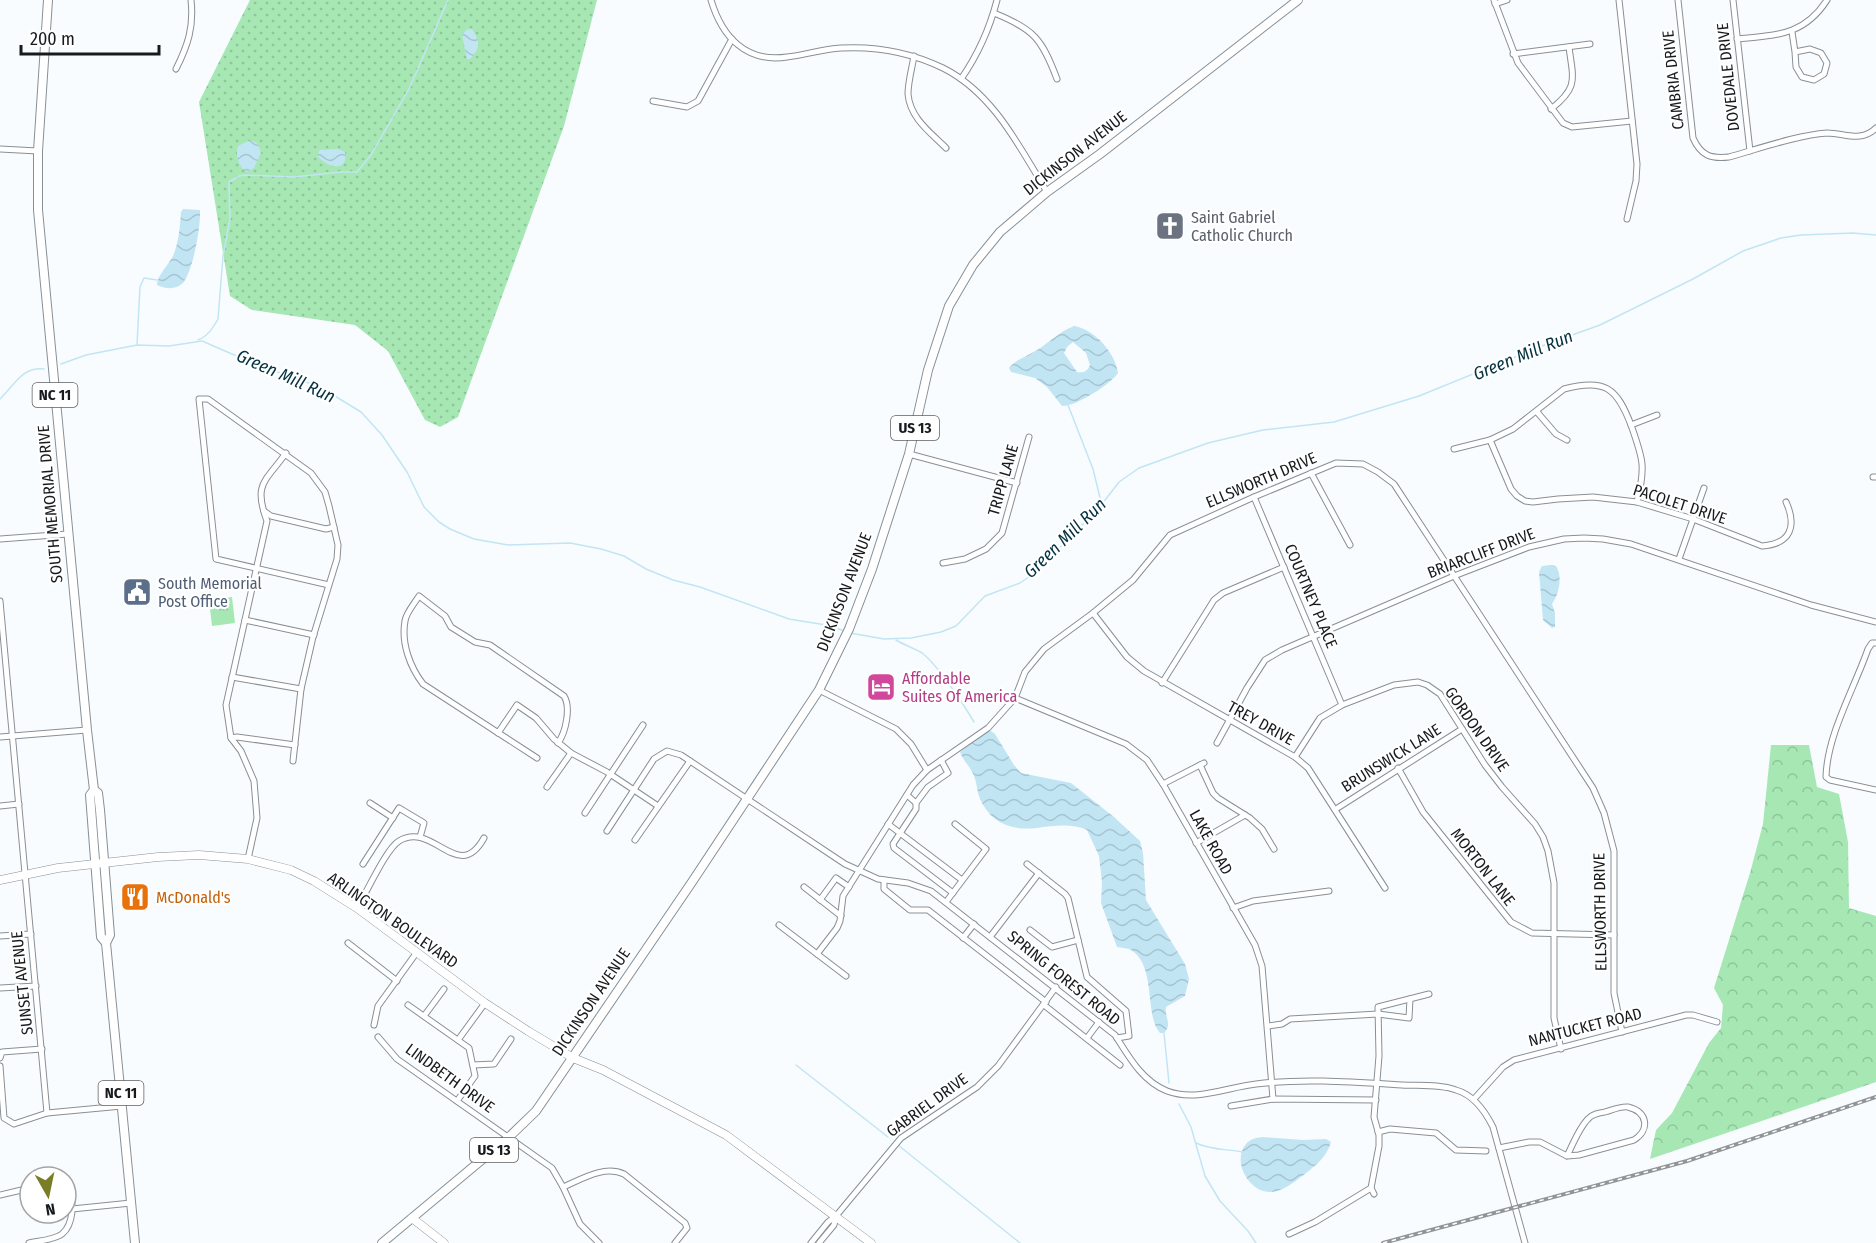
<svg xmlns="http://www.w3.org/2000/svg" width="1876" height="1243" font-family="'Fira Sans Condensed',sans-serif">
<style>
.grass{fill:url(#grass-dots)}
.forest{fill:url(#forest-crowns)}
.park{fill:url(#park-tufts)}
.water{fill:url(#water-waves);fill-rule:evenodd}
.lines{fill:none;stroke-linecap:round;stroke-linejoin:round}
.stream{stroke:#c2e5f4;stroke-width:1.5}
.street-casing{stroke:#879097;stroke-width:7}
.secondary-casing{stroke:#879097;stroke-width:9}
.primary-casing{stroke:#879097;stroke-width:10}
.street{stroke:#fff;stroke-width:5}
.secondary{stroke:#fff;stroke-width:8}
.primary{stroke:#fff;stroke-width:8}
.rail-casing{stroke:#919598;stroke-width:4}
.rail{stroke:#fff;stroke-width:1.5;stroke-dasharray:4.5;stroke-linecap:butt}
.labels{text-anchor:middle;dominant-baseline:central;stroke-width:4.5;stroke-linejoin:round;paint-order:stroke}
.shield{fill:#fff;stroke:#5d5f62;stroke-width:1.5}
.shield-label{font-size:15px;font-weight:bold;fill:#181b1e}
.street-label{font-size:16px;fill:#181b1e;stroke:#fff}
.worship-label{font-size:16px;fill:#5b616d;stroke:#fff;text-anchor:start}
.service-label{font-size:16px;fill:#4e5e75;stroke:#fff;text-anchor:start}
.hotel-label{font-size:16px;fill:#b23c85;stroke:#fff;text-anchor:start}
.food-label{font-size:16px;fill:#c56008;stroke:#fff;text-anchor:start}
.water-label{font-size:18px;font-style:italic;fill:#043242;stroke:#fff}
</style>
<defs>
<pattern id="grass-dots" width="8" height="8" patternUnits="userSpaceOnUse" patternTransform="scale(1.5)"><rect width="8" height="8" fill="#a6e7b4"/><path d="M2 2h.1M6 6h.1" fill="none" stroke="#8ec69a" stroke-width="1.8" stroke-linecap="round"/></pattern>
<pattern id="forest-crowns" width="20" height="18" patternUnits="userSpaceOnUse" patternTransform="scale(1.5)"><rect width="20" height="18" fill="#a6e7b4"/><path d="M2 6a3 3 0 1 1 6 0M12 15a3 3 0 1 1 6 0" fill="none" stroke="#8ec69a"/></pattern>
<pattern id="park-tufts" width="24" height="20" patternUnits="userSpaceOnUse" patternTransform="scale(1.5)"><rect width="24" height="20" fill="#a6e7b4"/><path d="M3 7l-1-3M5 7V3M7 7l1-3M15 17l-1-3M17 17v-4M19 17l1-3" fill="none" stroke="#8ec69a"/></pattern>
<pattern id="water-waves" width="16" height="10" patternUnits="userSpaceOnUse" patternTransform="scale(1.5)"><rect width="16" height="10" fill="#c2e5f4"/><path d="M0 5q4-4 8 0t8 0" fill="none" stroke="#a6c4d1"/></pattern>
</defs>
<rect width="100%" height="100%" fill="#f8fcff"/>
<polygon class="grass" points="250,0 597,0 564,126 458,417 440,427 425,420 388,351 355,325 252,310 230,296 199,102"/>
<polygon class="forest" points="1771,745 1809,745 1817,787 1839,794 1848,842 1849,908 1876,916 1876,1082 1650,1159 1656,1130 1672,1113 1709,1043 1721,1028 1723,1005 1714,988 1750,873 1763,824"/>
<polygon class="park" points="232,597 235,623 212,626 209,600"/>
<g class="water">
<path d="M472,29C480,41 481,48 470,59H467L462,35L466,30Z"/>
<path d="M248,141H253L258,144L261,153L254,168L247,172C239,168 235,155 238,146Z"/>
<path d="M338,149L345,152C349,174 325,167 317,155L320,150Z"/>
<path d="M183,209L200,210C201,226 193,271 183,283C176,290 165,289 157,285C156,277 169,264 173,256C179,242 180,226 181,212Z"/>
<path d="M1074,326C1094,329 1115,352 1118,373C1111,384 1075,407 1062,406L1047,387L1035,378L1011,372L1009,368C1016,359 1028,356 1037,350C1050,342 1060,331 1074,326ZM1073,342L1086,353L1090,365C1087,372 1083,373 1077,372L1064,353L1067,347Z"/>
<path d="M1550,565L1556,566C1563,577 1559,594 1552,604L1555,613V627L1552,628L1543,620L1539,572L1542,566Z"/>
<path d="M991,731L995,734L1014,765L1021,773L1071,783L1114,817L1140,841L1143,853L1146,900L1185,964L1189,979L1185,996L1166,1007C1164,1018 1173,1023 1164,1033H1160C1144,1016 1157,966 1131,950C1128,948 1121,948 1117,947L1101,903L1102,882L1099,856L1087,830C1071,823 1054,826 1037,828C1011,831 991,823 980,799C977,792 977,783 974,776C971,767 963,761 960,752L983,734Z"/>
<path d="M1262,1137L1303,1140L1326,1139L1331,1142C1327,1157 1316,1165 1305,1174C1295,1181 1284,1191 1272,1192C1250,1194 1231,1162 1246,1144C1250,1139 1256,1138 1262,1137Z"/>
</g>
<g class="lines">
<g class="stream">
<path d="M198,340C208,336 213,328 218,319L223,256L230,219L229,182L239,176L245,175L294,177L340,172H357L371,155L409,89L448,0"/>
<polyline points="137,344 140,287 144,278 157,280"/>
<polyline points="61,364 86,355 137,345 169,346 202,341 255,364 320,387 361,412 382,435 407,472 424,507 439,522 450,529 474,539 508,545 570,543 601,549 624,556 646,569 673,580 700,587 789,619 826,625 845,631"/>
<path d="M0,399C14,386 22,366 44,369"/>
<polyline points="1068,405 1093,469 1101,502"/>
<polyline points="850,633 884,639 911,638 941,632 956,626 985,596 1020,583 1046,565 1062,545 1099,508 1119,482 1139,468 1208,443 1263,430 1334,422 1419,396 1547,344 1600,325 1693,279 1743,251 1781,238 1801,235 1853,233 1876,235"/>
<path d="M896,640C904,645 914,648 922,653C937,664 964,705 974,722"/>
<polyline points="1164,1033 1169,1083"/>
<polyline points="796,1065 888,1137"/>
<polyline points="1179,1104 1191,1127 1205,1176 1220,1201 1248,1231 1256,1243"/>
<path d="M1196,1143C1210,1150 1227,1149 1242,1152"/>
<polyline points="898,1145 1020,1243"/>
</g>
<g class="street-casing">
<g id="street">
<path d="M711,0C722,37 746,63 787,57C805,55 822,49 841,48C877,46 910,52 943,68C993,93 1019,146 1047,192"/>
<polyline points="1494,0 1518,63 1563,123 1572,127 1632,121"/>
<polyline points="1619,0 1637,164 1636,181 1627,219"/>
<path d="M1678,0L1693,138C1701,156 1711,159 1729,157C1758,149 1798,135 1827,133C1845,133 1861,143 1876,128"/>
<polyline points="1733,0 1750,151"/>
<polyline points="1495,4 1507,0"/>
<path d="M994,13C1034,29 1042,39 1057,79"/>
<polyline points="1792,32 1795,52 1810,49 1821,53 1827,63 1824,74 1814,80 1802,77 1796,67 1795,52"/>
<path d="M1737,39C1776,35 1804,36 1827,0"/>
<polyline points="1513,54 1590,44"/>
<path d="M914,56C912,68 908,82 908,94C910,118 930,132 946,148"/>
<path d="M176,69C188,45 194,27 191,0"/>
<path d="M961,79C977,56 990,27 997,0"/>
<polyline points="653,101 687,107 698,101 732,39"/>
<path d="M1551,109C1579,87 1573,79 1569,47"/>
<polyline points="0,149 38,151"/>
<polyline points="1537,412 1556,434 1567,440"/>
<polyline points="1631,425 1657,415"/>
<path d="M1490,440L1511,489L1517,496L1525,501L1533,502L1558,499L1593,497L1637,502L1693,519L1762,546C1791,544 1797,526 1786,502"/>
<path d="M1454,449L1490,440L1513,429L1564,389C1605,378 1617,388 1631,425C1643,459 1646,466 1637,502"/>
<polyline points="909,454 1017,483"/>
<polyline points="1311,473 1350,545"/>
<polyline points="1873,477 1876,477"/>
<polyline points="1254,497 1342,705"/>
<polyline points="264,511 271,516 326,529 334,527"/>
<polyline points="0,539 68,534"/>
<polyline points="1679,559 1704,488"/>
<polyline points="943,563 965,559 986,549 1002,533 1029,437"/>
<polyline points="0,601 47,1113"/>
<polyline points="1093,613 1127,657 1144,671 1295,757 1308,768 1385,888"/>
<polyline points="245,620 314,635"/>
<path d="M1876,643H1872L1868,649C1854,689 1827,735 1826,777L1830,780L1876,790"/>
<polyline points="232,677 301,689"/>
<polyline points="1162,683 1214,600 1223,593 1284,567"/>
<polyline points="819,690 896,729 911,744 927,770"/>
<polyline points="1015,698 1126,744 1147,760 1163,784 1255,945 1262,966 1273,1099"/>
<polyline points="498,733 517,705 536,718 554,739 571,753 607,772 658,806"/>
<polyline points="0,737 87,730"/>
<polyline points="231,738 237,737 295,745"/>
<polyline points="1217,743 1247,688 1265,660 1282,650 1454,576 1529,547 1564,539 1584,538 1603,539 1631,544 1811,605 1876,622"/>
<polyline points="1295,757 1320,718 1342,705 1394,685 1418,682 1427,685 1440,694 1485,765 1502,787 1535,824 1543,837 1548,851 1554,883 1554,1018 1561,1049"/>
<path d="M537,758L423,684C410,667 401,643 405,621C406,613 414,604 419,596L445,616L451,627L475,642L490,645L564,696C571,707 566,732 558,743"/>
<polyline points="293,761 301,689 313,637 337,559 338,545 329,506 325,492 311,473 208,399 199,399 216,559 329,585"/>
<polyline points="1200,765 1213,793 1218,798 1250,818 1262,829 1274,849"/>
<polyline points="1398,768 1423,812 1511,922 1532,933 1614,935"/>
<polyline points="1163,784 1204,763"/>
<polyline points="547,787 571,753"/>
<polyline points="907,795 916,803 928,787 948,773 941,760"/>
<polyline points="370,803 393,818"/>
<polyline points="916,803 916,809 893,844 894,848 953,893"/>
<polyline points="0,806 19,804"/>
<polyline points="1336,809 1462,729"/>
<polyline points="585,813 643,725"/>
<polyline points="888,824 962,880"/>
<path d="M607,831L654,759L667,751L681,755L845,864L878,879L908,883L931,891L1115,1035C1129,1057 1142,1081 1167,1091C1196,1102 1228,1087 1256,1084C1304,1078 1354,1082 1402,1085C1419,1086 1439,1084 1456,1090C1474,1095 1485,1111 1493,1127L1525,1243"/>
<polyline points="635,840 690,761"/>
<polyline points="1196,843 1245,815"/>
<path d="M248,859L257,818L254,781L241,751L231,738L226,705L267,521C253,484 265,482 286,453"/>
<polyline points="363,864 399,808 424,823 420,837"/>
<polyline points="1027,864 1065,894 1068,898 1087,977 1126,1011 1129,1036 1117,1038"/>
<polyline points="884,880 884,889 910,910 928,910 1046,1002"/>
<polyline points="804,887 841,916"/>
<polyline points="820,900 836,878 849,887"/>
<polyline points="946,902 986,849 955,824"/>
<path d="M357,908C367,892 386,849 399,841C433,820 458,885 484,838"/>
<polyline points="1233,908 1253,901 1329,891"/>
<polyline points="779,925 846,976"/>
<polyline points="1030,930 1052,947 1078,940"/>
<polyline points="0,936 31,934"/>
<polyline points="990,937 1039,873"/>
<polyline points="963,938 974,924"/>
<polyline points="348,943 397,981"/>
<polyline points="817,954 837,928 840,921 843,896 913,785 927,770 988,728 1015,698 1025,672 1044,649 1093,613 1133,580 1170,535 1254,497 1336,463 1363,464 1378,472 1394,484 1593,788 1604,813 1614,851 1614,993 1622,1032"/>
<polyline points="0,988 36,986"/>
<polyline points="408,1005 469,1048 475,1076 457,1101"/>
<polyline points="1044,1005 1120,1065"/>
<polyline points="424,1016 444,989"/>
<polyline points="374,1025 378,1006 417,952"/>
<polyline points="1268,1026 1282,1024 1290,1019 1378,1014 1409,1018 1410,999"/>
<polyline points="378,1037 397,1059 552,1168 563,1187 580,1224 599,1243"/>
<polyline points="1087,1038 1099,1022"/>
<polyline points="458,1040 485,1003"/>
<polyline points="0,1058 2,1052 42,1049"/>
<polyline points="473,1065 494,1064 511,1039"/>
<polyline points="0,1066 4,1118 14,1124 47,1113 122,1106"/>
<polyline points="1474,1099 1503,1067 1514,1060 1686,1015 1693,1015 1717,1022"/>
<polyline points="1231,1106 1273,1099 1376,1100"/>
<polyline points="1378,1132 1390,1129 1436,1133 1456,1150 1486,1151"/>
<path d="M1499,1148L1529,1142H1540L1567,1156L1579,1155L1634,1140C1650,1130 1648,1112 1628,1107C1621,1106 1612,1110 1605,1112C1599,1113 1592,1114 1588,1119C1579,1128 1573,1144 1567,1156"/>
<path d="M563,1187C582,1179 604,1165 624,1174L685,1223L687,1228L675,1243"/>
<polyline points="1374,1194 1371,1188 1379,1146 1379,1135 1374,1117 1379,1056 1378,1007 1429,994"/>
<polyline points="0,1195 30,1188"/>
<polyline points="72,1209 131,1203"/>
<polyline points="1289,1234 1315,1222 1371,1188"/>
<path d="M29,1243C38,1241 54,1240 62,1234C73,1225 76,1200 66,1190"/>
<polyline points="811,1243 828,1222 836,1216 901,1138 977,1087 998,1066 1056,987"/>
<polyline points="819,1243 834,1225 836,1216"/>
</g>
</g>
<g class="secondary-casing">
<g id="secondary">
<polyline points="0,880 58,868 158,857 199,855 248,859 291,870 314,881 357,908 485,1003 528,1031 573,1058 603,1070 726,1135 871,1243"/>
<polyline points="412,1218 444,1243"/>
</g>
</g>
<g class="primary-casing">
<g id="primary">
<polyline points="48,0 38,151 38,210 87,730 94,790 98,793 100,810 110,935 106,943"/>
<polyline points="94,790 90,795 101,937 106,943 135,1243"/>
<polyline points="382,1243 509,1137 536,1111 692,882 819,690 849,629 872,569 909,454 928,370 949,306 973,265 1000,232 1047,192 1100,154 1298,0"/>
</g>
</g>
<use href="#street" class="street"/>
<use href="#secondary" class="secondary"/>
<use href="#primary" class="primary"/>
<g class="rail-casing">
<polyline id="rail" points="1383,1243 1687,1161 1876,1097"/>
</g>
<use href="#rail" class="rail"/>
</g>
<defs>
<g id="church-square" transform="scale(1.5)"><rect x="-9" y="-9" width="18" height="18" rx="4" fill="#6b7280" stroke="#fff"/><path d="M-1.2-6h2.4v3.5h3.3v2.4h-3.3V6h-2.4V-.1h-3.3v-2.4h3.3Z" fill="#fff"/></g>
<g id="civic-square" transform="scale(1.5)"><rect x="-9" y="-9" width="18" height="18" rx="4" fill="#5c6f8a" stroke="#fff"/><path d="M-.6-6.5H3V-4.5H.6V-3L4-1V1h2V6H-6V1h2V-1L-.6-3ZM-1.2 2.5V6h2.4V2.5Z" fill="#fff"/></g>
<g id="hotel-square" transform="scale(1.5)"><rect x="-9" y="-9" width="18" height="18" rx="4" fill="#d1479c" stroke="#fff"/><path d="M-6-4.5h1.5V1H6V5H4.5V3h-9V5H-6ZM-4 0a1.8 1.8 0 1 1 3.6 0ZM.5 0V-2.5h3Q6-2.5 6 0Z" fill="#fff"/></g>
<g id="restaurant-square" transform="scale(1.5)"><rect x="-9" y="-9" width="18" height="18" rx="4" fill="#e8710a" stroke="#fff"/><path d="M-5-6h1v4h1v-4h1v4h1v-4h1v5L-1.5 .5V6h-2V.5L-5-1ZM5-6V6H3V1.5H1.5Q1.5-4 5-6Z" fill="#fff"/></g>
</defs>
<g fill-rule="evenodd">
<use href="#church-square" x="1170" y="226"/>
<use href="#civic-square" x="137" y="592"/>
<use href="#hotel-square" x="881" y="687"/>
<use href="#restaurant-square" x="135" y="897"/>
</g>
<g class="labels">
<g class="shield">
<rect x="32.5" y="383" width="45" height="24" rx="4.5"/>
<rect x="891" y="416" width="48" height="24" rx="4.5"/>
<rect x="98.5" y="1081" width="45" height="24" rx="4.5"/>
<rect x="470" y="1138" width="48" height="24" rx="4.5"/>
</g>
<g class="shield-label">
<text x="55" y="395">NC 11</text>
<text x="915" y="428">US 13</text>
<text x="121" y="1093">NC 11</text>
<text x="494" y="1150">US 13</text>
</g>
<g class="street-label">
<text transform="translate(1728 77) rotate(-96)">DOVEDALE DRIVE</text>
<text transform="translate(1673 80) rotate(-96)">CAMBRIA DRIVE</text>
<text transform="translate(1075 153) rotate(-38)">DICKINSON AVENUE</text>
<text transform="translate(1003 480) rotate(-74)">TRIPP LANE</text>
<text transform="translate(1261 480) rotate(-23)">ELLSWORTH DRIVE</text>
<text transform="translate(50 504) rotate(-95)">SOUTH MEMORIAL DRIVE</text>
<text transform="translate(1680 504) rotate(18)">PACOLET DRIVE</text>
<text transform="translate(1481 553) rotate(-21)">BRIARCLIFF DRIVE</text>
<text transform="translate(844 592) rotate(-69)">DICKINSON AVENUE</text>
<text transform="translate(1311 596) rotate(67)">COURTNEY PLACE</text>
<text transform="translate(1261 723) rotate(29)">TREY DRIVE</text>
<text transform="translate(1477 729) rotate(55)">GORDON DRIVE</text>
<text transform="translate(1391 758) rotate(-32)">BRUNSWICK LANE</text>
<text transform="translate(1211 842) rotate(61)">LAKE ROAD</text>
<text transform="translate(1483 867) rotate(52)">MORTON LANE</text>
<text transform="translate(1600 912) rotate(-91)">ELLSWORTH DRIVE</text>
<text transform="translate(393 920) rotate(35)">ARLINGTON BOULEVARD</text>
<text transform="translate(1064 978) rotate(39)">SPRING FOREST ROAD</text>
<text transform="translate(22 983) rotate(-96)">SUNSET AVENUE</text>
<text transform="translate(591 1002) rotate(-56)">DICKINSON AVENUE</text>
<text transform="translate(1585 1027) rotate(-14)">NANTUCKET ROAD</text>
<text transform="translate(450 1078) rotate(36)">LINDBETH DRIVE</text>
<text transform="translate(927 1105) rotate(-36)">GABRIEL DRIVE</text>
</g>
<g class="worship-label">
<text x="1191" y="217">Saint Gabriel<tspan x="1191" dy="18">Catholic Church</tspan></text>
</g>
<g class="service-label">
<text x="158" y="583">South Memorial<tspan x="158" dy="18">Post Office</tspan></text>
</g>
<g class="hotel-label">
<text x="902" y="678">Affordable<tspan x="902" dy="18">Suites Of America</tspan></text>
</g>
<g class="food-label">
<text x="156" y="897">McDonald's</text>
</g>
<g class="water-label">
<text transform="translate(1523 355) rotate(-22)">Green Mill Run</text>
<text transform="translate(286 376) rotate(24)">Green Mill Run</text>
<text transform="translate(1065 538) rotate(-44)">Green Mill Run</text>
</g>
</g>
<g transform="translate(48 1195) rotate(171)"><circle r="28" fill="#ffffff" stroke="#a3a4a5" stroke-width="1.5"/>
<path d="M0-4.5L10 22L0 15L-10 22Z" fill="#797d26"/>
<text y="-9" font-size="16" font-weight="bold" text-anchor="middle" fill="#181b1e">N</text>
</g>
<path d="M21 45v9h138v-9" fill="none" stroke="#181b1e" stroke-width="3"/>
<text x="30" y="45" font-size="18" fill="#181b1e" stroke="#ffffff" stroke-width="4.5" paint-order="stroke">200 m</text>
</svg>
